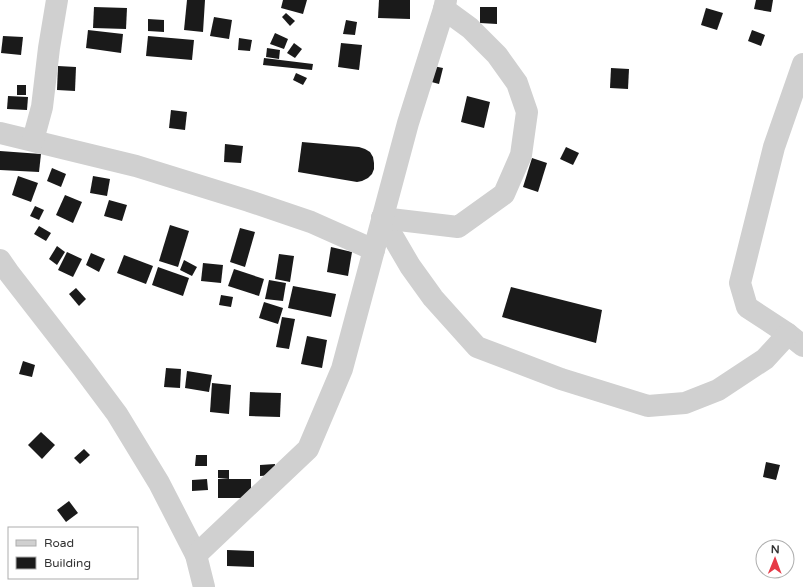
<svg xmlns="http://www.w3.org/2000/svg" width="803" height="587" font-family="'Varela Round',sans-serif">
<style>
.building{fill:#1a1a1a}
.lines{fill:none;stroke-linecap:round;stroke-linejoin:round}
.street{stroke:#d0d0d0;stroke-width:22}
</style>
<rect width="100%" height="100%" fill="#fff"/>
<g class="building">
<polygon points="187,0 205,0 203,32 184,30"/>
<polygon points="283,0 307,0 303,14 281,8"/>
<polygon points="379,0 410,0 410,19 378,18"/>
<polygon points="756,0 773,0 771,12 754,9"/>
<polygon points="94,7 127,8 126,29 93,28"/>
<polygon points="480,7 497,7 497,24 480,23"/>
<polygon points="706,8 723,13 717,30 701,25"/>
<polygon points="286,13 295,21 290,26 282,17"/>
<polygon points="214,17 232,20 229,39 210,36"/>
<polygon points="148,19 164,20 164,32 148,31"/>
<polygon points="346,20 357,22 355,35 343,34"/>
<polygon points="88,30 123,34 121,53 86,48"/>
<polygon points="752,30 765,35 761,46 748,41"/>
<polygon points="275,33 288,39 284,49 270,44"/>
<polygon points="3,36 23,37 21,55 1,53"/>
<polygon points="148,36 194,40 192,60 146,56"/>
<polygon points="239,38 252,40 250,51 238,50"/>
<polygon points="294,43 302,49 295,58 287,53"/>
<polygon points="341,43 362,45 359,70 338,67"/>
<polygon points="267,48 280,50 279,59 266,57"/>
<polygon points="264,58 313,64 312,70 263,65"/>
<polygon points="428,65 443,68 439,84 424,80"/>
<polygon points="58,66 76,67 75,91 57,90"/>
<polygon points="611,68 629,69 628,89 610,88"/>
<polygon points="296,73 307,78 303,85 293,80"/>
<rect x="17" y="85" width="9" height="10"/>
<polygon points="8,96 28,97 27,110 7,109"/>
<polygon points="467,96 490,102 484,128 461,122"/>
<polygon points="171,110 187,112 185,130 169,128"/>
<polygon points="302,142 359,147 365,149 370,152 373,157 374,163 374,169 372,174 368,178 362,181 357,182 298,172"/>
<polygon points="225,144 243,146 241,163 224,162"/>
<polygon points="566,147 579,153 573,165 560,159"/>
<polygon points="0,151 41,154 39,172 0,170"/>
<polygon points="532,158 547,163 538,192 523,187"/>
<polygon points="52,168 66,174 61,187 47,181"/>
<polygon points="18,176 38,183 31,202 12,195"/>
<polygon points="93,176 110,179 107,196 90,193"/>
<polygon points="65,195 82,202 73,223 56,215"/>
<polygon points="109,200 127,205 122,221 104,216"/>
<polygon points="35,206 44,210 39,220 30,216"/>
<polygon points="170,225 189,231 178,267 159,261"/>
<polygon points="39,226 51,233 46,241 34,234"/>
<polygon points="240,228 255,232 245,267 230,262"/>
<polygon points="57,246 65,252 57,265 49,259"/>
<polygon points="331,247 352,252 348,276 327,272"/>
<polygon points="67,252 82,259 73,277 58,270"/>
<polygon points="91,253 105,259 99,272 86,265"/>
<polygon points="279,254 294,256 290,282 275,279"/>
<polygon points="124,255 153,266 146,284 117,273"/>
<polygon points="184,260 197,267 192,276 180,270"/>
<polygon points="203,263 223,265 221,283 201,281"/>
<polygon points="158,267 189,278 183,296 152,285"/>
<polygon points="234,269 264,279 259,296 228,286"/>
<polygon points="269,280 286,283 283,301 265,299"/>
<polygon points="293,286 336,294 331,317 288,308"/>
<polygon points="511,287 602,310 596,343 502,317"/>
<polygon points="76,288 86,299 79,306 69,294"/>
<polygon points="221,295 233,297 231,307 219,305"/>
<polygon points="264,302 283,308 278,324 259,318"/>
<polygon points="282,317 295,319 289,349 276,347"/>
<polygon points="307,336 327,340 322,368 301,364"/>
<polygon points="23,361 35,365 32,377 19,374"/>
<polygon points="166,368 181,369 180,388 164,387"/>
<polygon points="187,371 212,375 209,392 185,388"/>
<polygon points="212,383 231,385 229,414 210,412"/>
<polygon points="250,392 281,393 280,417 249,416"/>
<polygon points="41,432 55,445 42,459 28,445"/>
<polygon points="84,449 90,455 80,464 74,458"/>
<polygon points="196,455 207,455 207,466 195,466"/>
<polygon points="766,462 780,465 776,480 763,477"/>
<polygon points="275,464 275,475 260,476 260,465"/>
<polygon points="218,470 229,470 229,479 218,478"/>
<polygon points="207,479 208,490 192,491 192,480"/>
<rect x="218" y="479" width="33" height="19"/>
<polygon points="69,501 78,513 66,522 57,510"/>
<polygon points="227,550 254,551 254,567 227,566"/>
</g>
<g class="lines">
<g class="street">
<polyline points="803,64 774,147 740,283 747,307 788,334 803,346"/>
<polyline points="0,133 136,166 249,201 311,222 374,250"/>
<polyline points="33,140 42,107 49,48 57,0"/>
<polyline points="382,218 410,266 433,298 477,347 561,379 648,406 685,403 718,390 765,359 788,334"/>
<polyline points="382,218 458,227 504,194 521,155 527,112 517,83 497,55 470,28 444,9"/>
<polyline points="0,260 9,273 82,367 117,414 159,483 196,555 204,587"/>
<polyline points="196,555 308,449 342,369 408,123 444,9 446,0"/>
</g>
</g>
<rect x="8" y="527" width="130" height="52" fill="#ffffff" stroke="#adadad"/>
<rect x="16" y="540" width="20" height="6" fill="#d0d0d0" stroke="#adadad"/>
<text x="44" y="547" font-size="12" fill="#333333">Road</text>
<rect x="16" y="557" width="20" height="12" fill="#1a1a1a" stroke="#adadad"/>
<text x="44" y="567" font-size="12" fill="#333333">Building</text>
<g transform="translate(775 559) rotate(1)"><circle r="19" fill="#ffffff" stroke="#adadad"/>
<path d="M0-3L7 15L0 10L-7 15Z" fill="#e63946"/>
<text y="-6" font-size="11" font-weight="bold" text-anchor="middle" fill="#333333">N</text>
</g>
</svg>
